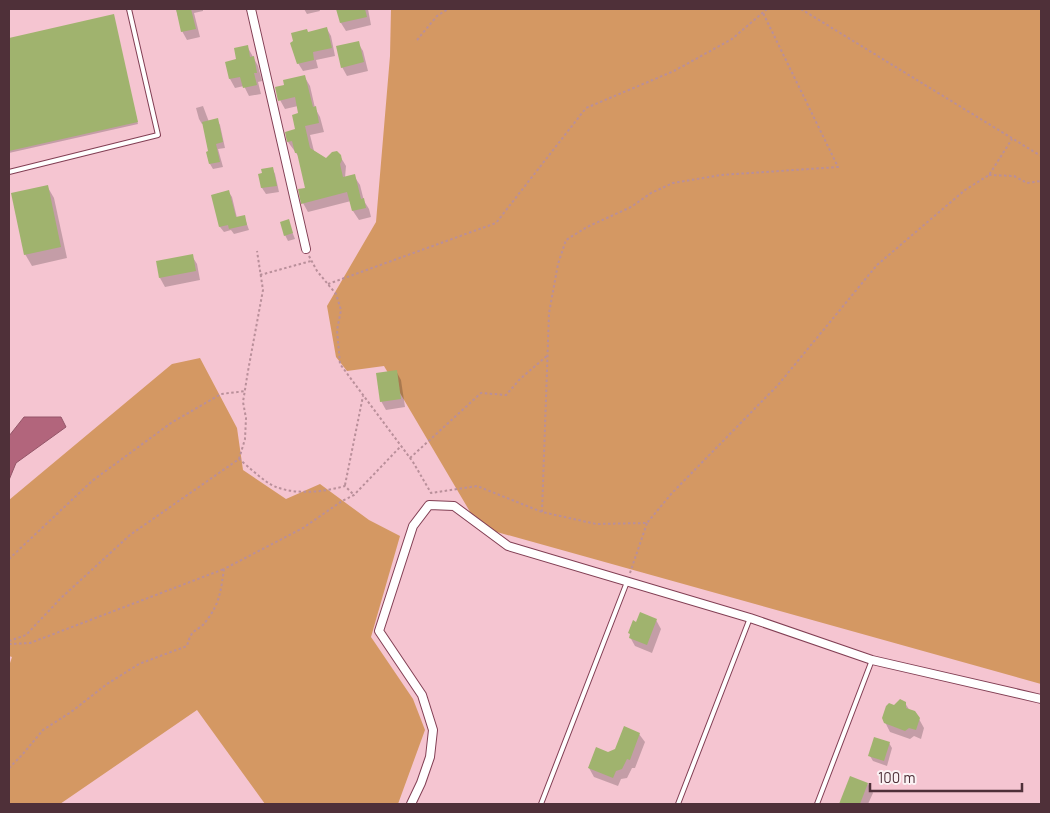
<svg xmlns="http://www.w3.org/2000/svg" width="1050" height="813" font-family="Barlow,sans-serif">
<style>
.green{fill:#d49863}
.water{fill:#b2657c;stroke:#945568}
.shadow{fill:#0003}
.building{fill:#a0b36e}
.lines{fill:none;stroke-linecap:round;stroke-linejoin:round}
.service-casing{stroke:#823f54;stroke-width:6}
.minor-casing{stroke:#823f54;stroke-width:10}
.path{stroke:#b98f9a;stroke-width:2;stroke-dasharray:2.5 2.5;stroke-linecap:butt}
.service{stroke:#fff;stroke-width:4}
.minor{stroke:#fff;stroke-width:8}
</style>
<rect width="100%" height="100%" fill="#f5c5d1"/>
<g class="green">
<polygon points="391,9 1041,9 1041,684 479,527 384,366 347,371 336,357 327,306 376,222 390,56"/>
<polygon points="200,358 237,428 243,470 286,499 320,484 369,520 400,536 371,637 413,699 425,730 398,804 265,804 197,710 60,804 9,804 9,666 12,657 9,656 9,500 172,364"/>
</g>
<polygon class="water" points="24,417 61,417 66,427 16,463 9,480 9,436"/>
<g class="shadow">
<polygon points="176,9 203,9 203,11 194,13 200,37 187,40 182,31"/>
<polygon points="304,9 319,9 320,11 307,14"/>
<polygon points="337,9 368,9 371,25 346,31 341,23"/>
<polygon points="113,16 138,124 9,153 9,40"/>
<polygon points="327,29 331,36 335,56 316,60 318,68 303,71 298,63 294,42 308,33"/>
<polygon points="358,43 363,51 368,71 347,76 342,67"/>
<polygon points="247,46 258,66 262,81 258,82 261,94 249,96 244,86 235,88 230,79 226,63 238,60"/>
<polygon points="304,76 310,86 315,108 320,117 324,132 310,135 314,151 326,159 340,156 346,166 345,178 354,176 360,185 364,201 369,209 371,217 359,220 353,211 351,201 308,212 303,203 307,188 299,157 288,142 286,133 297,130 300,114 298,106 285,109 280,100 286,86"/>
<polygon points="203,106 209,122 217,120 220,125 225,148 218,149 223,167 213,169 210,164 210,152 203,124 202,124 199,119 196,108"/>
<polygon points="272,168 275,174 279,192 266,194 262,188 259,175"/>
<polygon points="47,186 54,198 67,258 32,266 25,254"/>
<polygon points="228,191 232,197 237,218 244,216 249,230 234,234 231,230 224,232 220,227 213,195"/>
<polygon points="288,221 295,239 288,241 285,235"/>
<polygon points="192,256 197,264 200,280 165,287 160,278 157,262"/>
<polygon points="396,371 401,380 405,407 386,410 381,401"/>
<polygon points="656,620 661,629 652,653 635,646 630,637 637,623"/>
<polygon points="905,703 910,711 919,719 924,728 921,739 914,736 910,739 890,732 885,722 894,706"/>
<polygon points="639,734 645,742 635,768 632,768 627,778 621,779 618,786 594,777 589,768 608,753 616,750"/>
<polygon points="889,743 892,748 887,766 873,761 870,756"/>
<polygon points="868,784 873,793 868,804 842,804 841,803"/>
</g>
<g class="building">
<polygon points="176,9 191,9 196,29 181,32"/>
<polygon points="336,9 365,9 367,17 340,23"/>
<polygon points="114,14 138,122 9,151 9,38"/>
<polygon points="327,27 332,48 313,52 314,60 297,64 290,43 293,41 291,33 307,29 308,32"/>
<polygon points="359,41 364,62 341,68 336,46"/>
<polygon points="248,45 250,57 254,56 257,73 254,73 257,85 243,88 240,77 229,79 225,62 236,59 234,48"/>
<polygon points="305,75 313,107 316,106 319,123 305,126 310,148 326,158 332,152 337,151 341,155 342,160 340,164 343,177 355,174 361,199 364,198 366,208 352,211 347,192 301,204 298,189 305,188 297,153 295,153 292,141 287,142 285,132 295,129 292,115 298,113 295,97 278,101 275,87 284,85 283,80"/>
<polygon points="218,118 223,142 216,144 220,162 209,164 206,152 208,151 202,122"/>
<polygon points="273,167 277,186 261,188 258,174 262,173 261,169"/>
<polygon points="48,185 61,247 24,255 11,193"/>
<polygon points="229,190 236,217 245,215 247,225 229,229 228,225 219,227 211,195"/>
<polygon points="289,219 293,233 284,236 280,222"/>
<polygon points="193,254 196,271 159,278 156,261"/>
<polygon points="397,370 401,399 380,402 376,373"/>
<polygon points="640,612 657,619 647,645 629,638 630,634 628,633 633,620 636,622"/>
<polygon points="900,699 906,702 906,708 915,711 920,718 916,730 909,728 905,731 884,723 882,718 886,706 889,703 894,705"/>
<polygon points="624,726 640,733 630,760 627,759 622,769 616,771 613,778 588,768 596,747 608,752 615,749"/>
<polygon points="874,737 890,742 884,761 868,756"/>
<polygon points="850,776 868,783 860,804 839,804"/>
</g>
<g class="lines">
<g class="service-casing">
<g id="service">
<polyline points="9,172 158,135 129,9"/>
<polyline points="541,804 627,582"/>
<polyline points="678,804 750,618"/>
<polyline points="817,804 872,660"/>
</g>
</g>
<g class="minor-casing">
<g id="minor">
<polyline points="251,9 306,249"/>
<polyline points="411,804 421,783 430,757 433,730 422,695 379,631 413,526 429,505 454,506 508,546 750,618 872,660 1041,699"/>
</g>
</g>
<g class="path">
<polyline points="801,9 1041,156"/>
<polyline points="417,40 437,16 448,9"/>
<polyline points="989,175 1014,176 1027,183 1041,181"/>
<polyline points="309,256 317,271 336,294 341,310 337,330 340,364 413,462 431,493 477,486 542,512 596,524 647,523 672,493 778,385 877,265 965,190 989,175 1012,139"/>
<polyline points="260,275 311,261"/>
<polyline points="328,284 496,223 586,108 674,71 732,39 767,9"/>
<polyline points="410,458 481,393 506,395 520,379 548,355"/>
<polyline points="239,459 245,439 246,418 243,402 248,371 263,290 257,251"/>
<polyline points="345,485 363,396"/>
<polyline points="542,512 549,313 558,264 566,240 587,227 631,207 651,193 673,183 721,175 838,167 763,13"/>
<polyline points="9,559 92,481 171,423 221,394 246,391"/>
<polyline points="630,573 647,523"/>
<path d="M9,641L26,635L61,598L130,535L239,459C249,467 265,483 276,487C298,495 323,492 345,486L354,495"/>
<polyline points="9,644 30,643 224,569"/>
<path d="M9,768L22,755L43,730L71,712L107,684L139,664L187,646C192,626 198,633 207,620C220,603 221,589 224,569L303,528L342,501L354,495L401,446"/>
</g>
<use href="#service" class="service"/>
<use href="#minor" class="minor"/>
</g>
<rect width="1050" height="813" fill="none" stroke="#4f3039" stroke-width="20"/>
<path d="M870 783v8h152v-8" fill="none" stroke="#4f3039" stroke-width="2.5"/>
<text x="878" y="783" font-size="15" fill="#4f3039" stroke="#fbf2f4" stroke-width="4" paint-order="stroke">100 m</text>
</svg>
